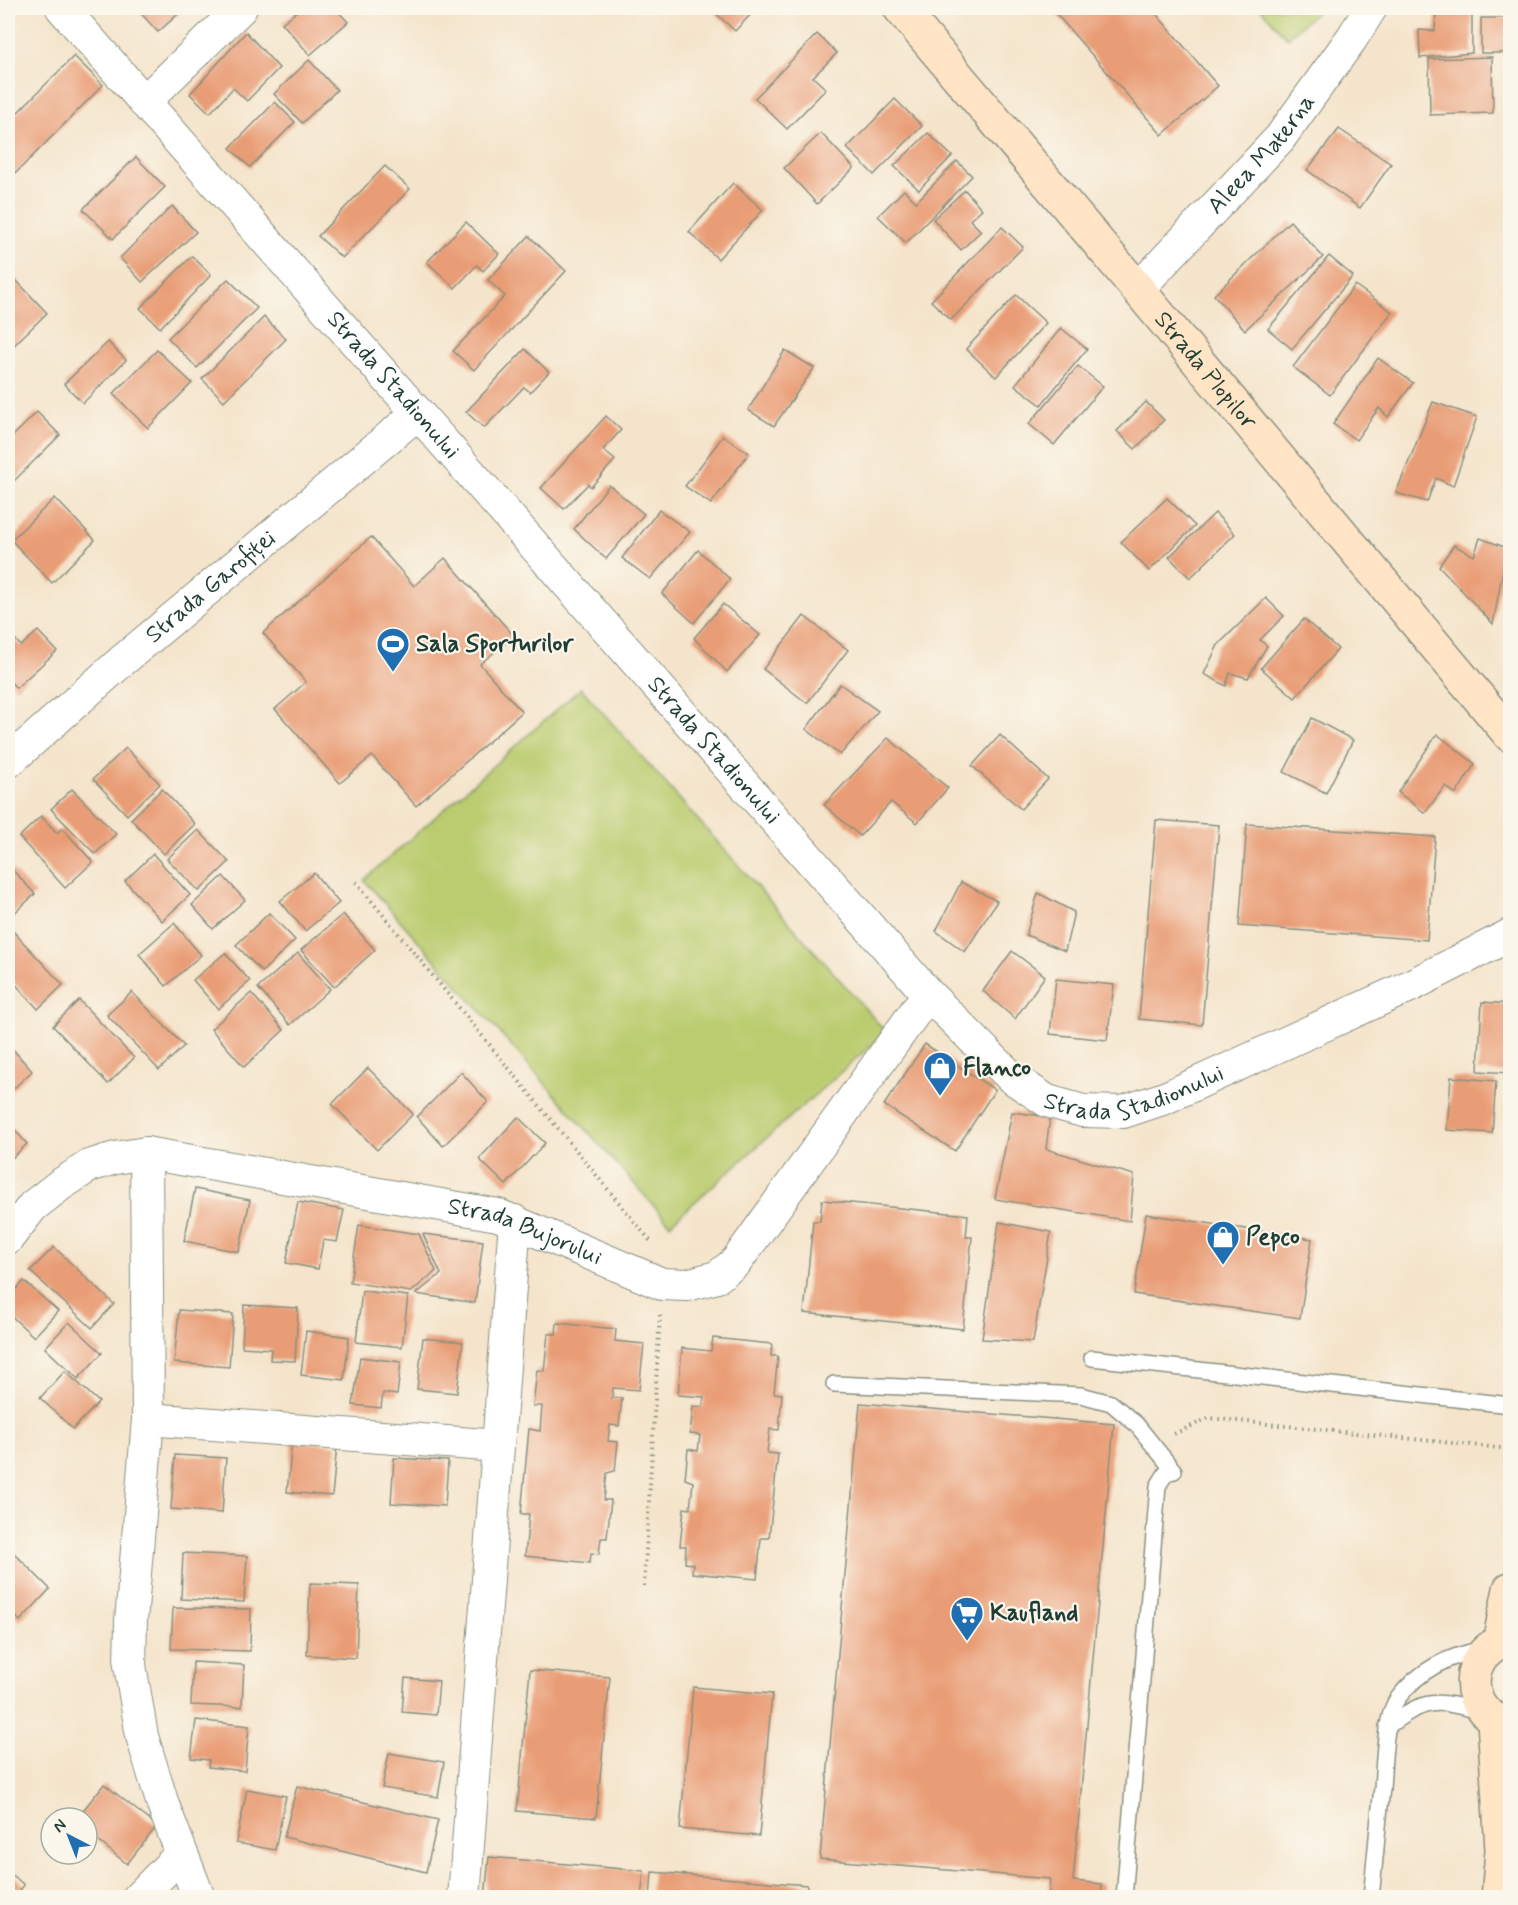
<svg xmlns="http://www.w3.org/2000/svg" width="1518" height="1905" font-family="Mynerve,sans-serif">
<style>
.green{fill:#bbcc6f;stroke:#6d8452;stroke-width:1.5}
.building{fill:#e99d76}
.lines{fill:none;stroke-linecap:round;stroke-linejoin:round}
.lane-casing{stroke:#8a9080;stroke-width:18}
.street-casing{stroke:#8a9080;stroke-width:34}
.secondary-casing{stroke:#8a9080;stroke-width:36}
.path{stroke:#8a9080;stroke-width:4;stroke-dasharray:1.5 4.5;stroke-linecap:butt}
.lane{stroke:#fff;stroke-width:15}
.street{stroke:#fff;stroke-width:32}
.secondary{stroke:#ffe4c6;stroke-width:33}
.labels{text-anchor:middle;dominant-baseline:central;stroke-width:4.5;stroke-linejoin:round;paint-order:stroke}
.street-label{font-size:24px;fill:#1f3d34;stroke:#fbf7ec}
.poi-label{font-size:24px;font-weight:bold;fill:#1f3d34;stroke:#fbf7ec;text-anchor:start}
</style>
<rect width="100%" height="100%" fill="#fbf7ec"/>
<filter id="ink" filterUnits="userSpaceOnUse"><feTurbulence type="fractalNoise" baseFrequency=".0167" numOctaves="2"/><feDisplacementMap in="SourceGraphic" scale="12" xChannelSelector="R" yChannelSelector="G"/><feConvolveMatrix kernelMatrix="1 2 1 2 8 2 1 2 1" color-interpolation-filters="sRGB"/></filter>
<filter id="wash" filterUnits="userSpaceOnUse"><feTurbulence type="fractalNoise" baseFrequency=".008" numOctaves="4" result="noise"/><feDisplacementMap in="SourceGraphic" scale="24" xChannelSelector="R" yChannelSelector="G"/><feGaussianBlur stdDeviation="1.35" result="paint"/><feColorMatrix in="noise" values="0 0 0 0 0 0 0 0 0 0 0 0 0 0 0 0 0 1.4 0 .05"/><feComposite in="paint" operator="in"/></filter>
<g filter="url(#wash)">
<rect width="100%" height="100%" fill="#f4e4cb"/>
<g class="green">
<polygon points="1260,8 1321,8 1287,38"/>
<polygon points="581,688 886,1032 670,1224 364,880"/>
</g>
<g id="blocks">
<g class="building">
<polygon points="136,8 185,8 158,32"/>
<polygon points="301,8 335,8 348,22 310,55 282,23"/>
<polygon points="710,8 757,8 735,31"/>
<polygon points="1051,8 1151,8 1218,86 1162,135"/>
<polygon points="1436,8 1472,9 1472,53 1420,58 1419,30 1435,31"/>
<rect x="1481" y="18" width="29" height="35"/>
<polygon points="246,32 279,68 247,101 233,88 210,113 190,94"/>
<polygon points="817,34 837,53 813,77 826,89 787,129 755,98"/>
<polygon points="74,56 103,85 16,173 8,165 8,122"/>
<polygon points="1492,57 1493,113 1430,115 1429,59"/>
<polygon points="309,60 337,90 302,123 274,94"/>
<polygon points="895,99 922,126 874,175 847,148"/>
<polygon points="275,102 295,122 250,167 230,148"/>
<polygon points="1339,129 1391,164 1360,208 1307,170"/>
<polygon points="821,133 854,168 817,204 784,168"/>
<polygon points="928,133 952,156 919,190 894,166"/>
<polygon points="136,157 165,187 113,239 83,209"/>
<polygon points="957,161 972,176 906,243 878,216 904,190 916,202"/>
<polygon points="385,166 410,189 342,258 318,236"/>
<polygon points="733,183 763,210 718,259 689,232"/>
<polygon points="965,190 982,209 970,220 981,231 961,250 933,219"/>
<polygon points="172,206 196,232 142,282 120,258"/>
<polygon points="1290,221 1323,257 1245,330 1214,295"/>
<polygon points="466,222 499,254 483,271 477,265 455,288 427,262"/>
<polygon points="1002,227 1023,247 951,320 931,301"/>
<polygon points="529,236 566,271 474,370 453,351 505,296 488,280"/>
<polygon points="192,256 211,275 160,328 140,308"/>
<polygon points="1329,256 1353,276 1292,349 1268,329"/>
<polygon points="228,279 257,308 197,368 168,338"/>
<polygon points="16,280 47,313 8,351 8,288"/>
<polygon points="1355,285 1392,312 1330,395 1293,367"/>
<polygon points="1016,295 1046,323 996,377 966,349"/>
<polygon points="264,317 286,339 224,401 202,379"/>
<polygon points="1061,328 1087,349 1041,405 1015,385"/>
<polygon points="108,342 126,360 83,403 64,384"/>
<polygon points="525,349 549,372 530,392 524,387 484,428 466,412"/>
<polygon points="157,350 192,383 148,428 113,394"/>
<polygon points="785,350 814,368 774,426 748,410"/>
<polygon points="1378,358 1413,383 1388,417 1379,408 1356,440 1333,424"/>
<polygon points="1078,366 1103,386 1054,445 1029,424"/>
<polygon points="1146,402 1164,420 1135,449 1117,431"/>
<polygon points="1433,402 1477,417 1453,486 1436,478 1427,502 1396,493"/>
<polygon points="37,412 60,435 14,481 8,474 8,441"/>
<polygon points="606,416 621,430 603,450 615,460 591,487 588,484 564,509 541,488"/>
<polygon points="723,436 749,453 711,504 685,486"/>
<polygon points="609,485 644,514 606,559 574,529"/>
<polygon points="55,498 95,540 52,583 11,540"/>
<polygon points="1167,498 1195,526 1149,571 1121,542"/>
<polygon points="659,510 690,532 650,579 622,558"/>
<polygon points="1215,513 1235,534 1190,578 1169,557"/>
<polygon points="371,537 414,586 445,558 514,636 480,664 522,712 416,806 372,756 340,783 275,709 306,682 263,633"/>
<polygon points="1480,538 1507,548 1493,624 1439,566 1454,545 1474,556"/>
<polygon points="698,550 730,579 694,623 662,594"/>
<polygon points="1266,598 1284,616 1260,640 1267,646 1248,678 1230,673 1226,686 1204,674 1218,645"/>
<polygon points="723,604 760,635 727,672 694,638"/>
<polygon points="804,616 848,650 807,703 763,669"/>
<polygon points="1304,619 1338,649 1295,698 1261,668"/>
<polygon points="8,631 21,646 38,631 57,651 16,688 8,679"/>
<polygon points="840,684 878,711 840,755 806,729"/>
<polygon points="1312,718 1353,740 1326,793 1284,772"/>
<polygon points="1437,734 1475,764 1456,794 1445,786 1425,813 1398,792"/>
<polygon points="1000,735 1048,779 1021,809 972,766"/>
<polygon points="888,738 948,788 917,823 891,802 860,836 824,805"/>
<polygon points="126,748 160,784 127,815 93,779"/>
<polygon points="72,789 116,834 95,854 51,809"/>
<polygon points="162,789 195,824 164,854 131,819"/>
<polygon points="41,816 57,833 62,828 93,862 65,888 19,837"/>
<polygon points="1156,820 1219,825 1202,1025 1139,1019"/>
<polygon points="1247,824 1435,837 1427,940 1239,926"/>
<polygon points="198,830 229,862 199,891 167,859"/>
<polygon points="153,854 190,895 162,921 125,881"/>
<polygon points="8,865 35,894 9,918 8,916"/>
<polygon points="314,873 339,903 305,931 280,901"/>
<polygon points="223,876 245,900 213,929 192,905"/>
<polygon points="961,882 997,901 965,952 936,931"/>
<polygon points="1038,893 1074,912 1065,951 1026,935"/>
<polygon points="269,913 295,940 262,972 236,945"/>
<polygon points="343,914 375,950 334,987 301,950"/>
<polygon points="174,923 201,955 166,986 139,954"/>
<polygon points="8,926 63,985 38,1009 8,976"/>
<polygon points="1012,951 1045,976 1015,1019 983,991"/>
<polygon points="225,953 250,981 218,1009 193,980"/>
<polygon points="298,953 330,989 290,1025 258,988"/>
<polygon points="1056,979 1114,985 1107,1040 1050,1034"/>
<polygon points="132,992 184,1046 159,1070 107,1015"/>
<polygon points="251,993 284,1030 244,1067 211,1029"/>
<polygon points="79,1000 134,1058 108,1084 53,1026"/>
<polygon points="1482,1002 1510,1004 1510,1073 1478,1071"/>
<polygon points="8,1044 32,1071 8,1094"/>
<polygon points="925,1044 995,1090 955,1151 884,1105"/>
<polygon points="368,1068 413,1114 377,1150 332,1104"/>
<polygon points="461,1072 488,1102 443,1146 417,1117"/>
<polygon points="1451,1077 1496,1081 1492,1133 1447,1130"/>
<polygon points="1012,1112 1050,1117 1046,1149 1134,1175 1130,1221 995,1199"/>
<polygon points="518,1117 545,1143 506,1185 479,1159"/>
<polygon points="8,1122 27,1144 8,1162"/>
<polygon points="195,1189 250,1200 239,1252 184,1241"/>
<polygon points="822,1200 968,1215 966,1237 972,1237 963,1329 804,1313 813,1221 820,1221"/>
<polygon points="298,1202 344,1210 337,1242 323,1240 318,1269 286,1263"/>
<polygon points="1146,1214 1312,1239 1300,1318 1134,1294"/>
<polygon points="999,1222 1051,1232 1033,1342 982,1339"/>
<polygon points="359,1225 419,1234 436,1271 411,1292 350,1282"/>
<polygon points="423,1234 483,1241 475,1303 416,1294 441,1274"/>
<polygon points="54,1247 114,1304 92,1328 30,1271"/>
<polygon points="24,1281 58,1311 34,1337 8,1313 8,1298"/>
<polygon points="362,1291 408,1296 402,1347 356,1342"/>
<polygon points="244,1305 298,1308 295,1361 270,1360 271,1349 242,1347"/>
<polygon points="179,1310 233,1314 229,1367 174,1363"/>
<polygon points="69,1322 102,1353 78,1379 45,1348"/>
<polygon points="557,1323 616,1329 615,1341 644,1344 639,1390 613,1388 612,1398 622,1398 619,1426 610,1425 608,1441 618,1442 615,1471 607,1473 604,1500 611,1500 607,1538 601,1538 599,1554 591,1553 590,1563 525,1556 529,1514 521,1514 529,1429 540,1431 542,1406 533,1406 537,1370 544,1371 548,1334 556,1334"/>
<polygon points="306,1331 349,1337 344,1380 301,1375"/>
<polygon points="423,1338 463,1342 457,1393 417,1389"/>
<polygon points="713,1338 772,1344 771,1356 778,1356 774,1393 782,1394 779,1430 770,1429 767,1453 778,1454 769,1538 761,1538 757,1579 692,1573 693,1564 685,1563 686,1546 680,1546 684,1508 690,1509 693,1482 685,1479 688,1449 698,1451 700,1435 690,1434 693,1406 703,1407 704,1397 678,1395 682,1348 711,1351"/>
<polygon points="360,1357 401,1362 397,1395 383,1393 381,1408 353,1405"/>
<polygon points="65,1371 99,1402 73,1429 40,1398"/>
<polygon points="860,1403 1114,1424 1073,1881 1102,1884 1101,1898 1048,1898 1050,1879 820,1859"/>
<polygon points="292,1441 337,1445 332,1496 287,1492"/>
<polygon points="175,1455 226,1458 222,1513 171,1509"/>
<polygon points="394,1458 448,1461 445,1506 391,1503"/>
<polygon points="8,1547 50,1589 20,1621 8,1609"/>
<polygon points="183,1553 247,1556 244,1602 181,1599"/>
<polygon points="310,1583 359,1585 356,1658 307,1655"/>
<polygon points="173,1608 251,1609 250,1651 171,1649"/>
<polygon points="193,1662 244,1665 242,1707 191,1705"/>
<polygon points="530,1670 610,1677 596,1818 517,1811"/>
<polygon points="405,1678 439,1681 436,1715 402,1712"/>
<polygon points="693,1687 772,1694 759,1836 680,1829"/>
<polygon points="196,1720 249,1726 245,1771 208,1767 209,1760 191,1758"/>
<polygon points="389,1753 444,1762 438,1797 382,1788"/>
<polygon points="104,1784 157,1826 127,1864 87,1832 87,1818 77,1818"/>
<polygon points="297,1786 438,1820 426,1872 284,1837"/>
<polygon points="247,1789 286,1796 275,1850 236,1843"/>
<polygon points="489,1857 644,1871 641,1898 485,1898"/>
<polygon points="8,1871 24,1885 14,1898 8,1898"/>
<polygon points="652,1872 807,1885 806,1898 650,1898"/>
</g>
</g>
</g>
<g filter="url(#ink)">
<use href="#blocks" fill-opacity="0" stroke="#8a9080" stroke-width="1.5"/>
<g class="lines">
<g class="lane-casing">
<g id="lane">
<polyline points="1092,1358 1510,1405"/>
<polyline points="834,1384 1081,1395 1111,1403 1136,1424 1174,1471 1166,1473 1158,1486 1124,1898"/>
<path d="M1387,1727C1424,1698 1437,1699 1481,1712"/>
<path d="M1371,1898C1375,1861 1378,1824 1382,1788C1384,1764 1384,1717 1398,1698C1420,1669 1449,1656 1483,1649"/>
</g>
</g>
<g class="street-casing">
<g id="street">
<path id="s1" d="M62,8L928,994L1011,1077L1047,1101L1083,1111L1123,1112L1165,1098L1412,985L1510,935"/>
<polyline points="144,102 241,8"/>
<path id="s2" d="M1138,289L1280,138L1352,38L1371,8"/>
<path id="s3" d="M8,762L122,661L418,413"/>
<polyline points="146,1153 148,1419 131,1621 130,1665 142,1736 163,1805 199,1898"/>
<path id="s4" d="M8,1238L33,1206L60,1185L89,1166L115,1158L146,1153L498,1215L662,1284L687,1285L717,1277L736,1262L928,994"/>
<polyline points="148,1419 498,1446"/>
<polyline points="138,1898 181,1854"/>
<polyline points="464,1898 515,1221"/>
</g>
</g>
<g class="secondary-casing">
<g id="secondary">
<path id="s5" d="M900,8L1125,274L1510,735"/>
<path d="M1510,1640C1461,1648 1461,1716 1510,1724"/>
<polyline points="1499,1643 1510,1589"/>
<polyline points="1494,1720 1502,1850 1498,1898"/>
</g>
</g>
<g class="path">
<polyline points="356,882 652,1243"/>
<polyline points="1174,1434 1209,1418 1510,1449"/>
<polyline points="644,1586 660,1315"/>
</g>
<use href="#lane" class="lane"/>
<use href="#street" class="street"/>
<use href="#secondary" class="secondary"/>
</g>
</g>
<defs>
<g id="stadium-pin" transform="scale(1.725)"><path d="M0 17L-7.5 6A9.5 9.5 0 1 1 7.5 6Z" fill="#1f6fb2" stroke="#fbf7ec"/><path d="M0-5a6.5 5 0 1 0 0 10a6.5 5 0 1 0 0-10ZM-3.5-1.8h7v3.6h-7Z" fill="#fff"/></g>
<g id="shop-pin" transform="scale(1.725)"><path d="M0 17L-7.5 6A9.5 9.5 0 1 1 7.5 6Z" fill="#1f6fb2" stroke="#fbf7ec"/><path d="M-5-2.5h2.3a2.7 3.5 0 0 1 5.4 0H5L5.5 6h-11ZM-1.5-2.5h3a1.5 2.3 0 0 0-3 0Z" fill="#fff"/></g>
<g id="supermarket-pin" transform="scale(1.725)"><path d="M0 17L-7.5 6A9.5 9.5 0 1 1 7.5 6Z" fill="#1f6fb2" stroke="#fbf7ec"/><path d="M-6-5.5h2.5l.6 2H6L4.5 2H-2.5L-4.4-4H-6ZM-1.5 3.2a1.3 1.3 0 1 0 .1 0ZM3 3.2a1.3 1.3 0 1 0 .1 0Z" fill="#fff"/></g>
</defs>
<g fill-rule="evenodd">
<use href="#stadium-pin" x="393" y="644"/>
<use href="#shop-pin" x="940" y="1068"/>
<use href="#shop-pin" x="1223" y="1237"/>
<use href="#supermarket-pin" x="967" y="1613"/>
</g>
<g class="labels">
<g class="street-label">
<text stroke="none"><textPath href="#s2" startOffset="183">Aleea Materna</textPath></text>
<text stroke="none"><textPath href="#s5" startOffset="474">Strada Plopilor</textPath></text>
<text stroke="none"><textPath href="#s1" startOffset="502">Strada Stadionului</textPath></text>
<text stroke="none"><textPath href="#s3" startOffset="268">Strada Garofiței</textPath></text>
<text stroke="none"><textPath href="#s1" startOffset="988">Strada Stadionului</textPath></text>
<text stroke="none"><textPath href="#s1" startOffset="1564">Strada Stadionului</textPath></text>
<text stroke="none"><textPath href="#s4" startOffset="556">Strada Bujorului</textPath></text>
</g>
<g class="poi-label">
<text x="416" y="644">Sala Sporturilor</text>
<text x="963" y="1068">Flanco</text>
<text x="1246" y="1237">Pepco</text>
<text x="990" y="1613">Kaufland</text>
</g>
</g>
<rect width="1518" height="1905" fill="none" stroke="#fbf7ec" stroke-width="30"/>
<g transform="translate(69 1836) rotate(318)"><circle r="28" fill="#fbf7ec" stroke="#a3ada2" stroke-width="1.5"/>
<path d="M0-4.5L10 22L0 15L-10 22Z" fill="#1f6fb2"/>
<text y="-9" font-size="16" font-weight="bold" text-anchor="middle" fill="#1f3d34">N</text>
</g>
</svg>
